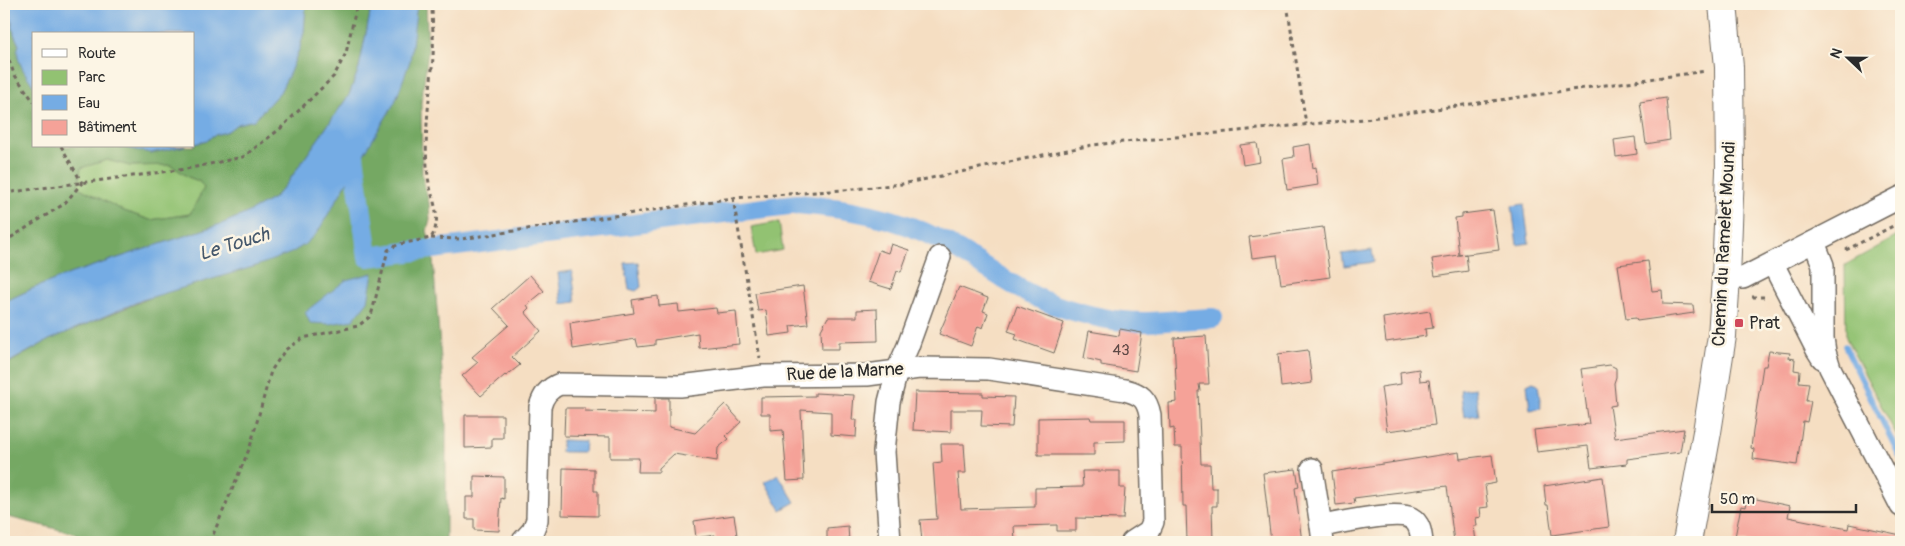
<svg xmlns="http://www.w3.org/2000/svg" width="1905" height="546" font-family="Pangolin,sans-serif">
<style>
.green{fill:#92c272;stroke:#5e764e}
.forest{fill:#75a864;stroke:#506a48;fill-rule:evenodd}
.water{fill:#75ace4;stroke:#506c88}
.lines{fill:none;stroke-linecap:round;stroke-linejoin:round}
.stream{stroke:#75ace4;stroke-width:5.5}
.canal{stroke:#75ace4;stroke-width:20}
.building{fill:#f5a298}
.minor-casing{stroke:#726a60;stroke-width:24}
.secondary-casing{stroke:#726a60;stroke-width:30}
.path{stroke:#726a60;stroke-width:3;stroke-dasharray:4 4;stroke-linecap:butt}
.minor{stroke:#fff;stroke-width:21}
.secondary{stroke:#fff;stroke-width:28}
.poi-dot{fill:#d1495b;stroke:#fcf5e5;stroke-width:2}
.labels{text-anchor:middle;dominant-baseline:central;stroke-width:5;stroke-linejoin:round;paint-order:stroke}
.number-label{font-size:15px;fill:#5e4946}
.street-label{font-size:18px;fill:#2b2b2b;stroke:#fcf5e5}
.poi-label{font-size:18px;fill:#2b2b2b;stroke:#fcf5e5;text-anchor:start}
.water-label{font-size:19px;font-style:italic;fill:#45586c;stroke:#fcf5e5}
</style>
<rect width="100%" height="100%" fill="#fcf5e5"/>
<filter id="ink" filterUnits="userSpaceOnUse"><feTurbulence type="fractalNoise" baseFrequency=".02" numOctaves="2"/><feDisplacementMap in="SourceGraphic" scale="10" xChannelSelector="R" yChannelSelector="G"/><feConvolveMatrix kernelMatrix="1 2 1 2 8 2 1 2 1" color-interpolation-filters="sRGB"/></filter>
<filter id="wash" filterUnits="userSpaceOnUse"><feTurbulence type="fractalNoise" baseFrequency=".0096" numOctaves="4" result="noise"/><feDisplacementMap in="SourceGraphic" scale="20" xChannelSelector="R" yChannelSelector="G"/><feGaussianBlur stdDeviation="1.12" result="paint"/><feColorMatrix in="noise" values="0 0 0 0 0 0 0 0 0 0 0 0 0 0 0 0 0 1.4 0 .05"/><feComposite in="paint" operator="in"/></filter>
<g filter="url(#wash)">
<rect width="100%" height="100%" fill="#f5dec2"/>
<g class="green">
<polygon points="107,160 130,166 171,165 188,177 199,181 204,188 190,214 150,220 124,211 78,188 80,168"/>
<polygon points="779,222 783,250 756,255 751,227"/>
<polygon points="1901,234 1901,444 1846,338 1845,265"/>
</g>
<g class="forest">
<path d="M306,4H372L359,68L349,95L288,182L274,198L245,214L221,224L72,273L34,288L4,302V6H8L10,10L14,34L19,45L20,60L34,87V146H116L151,153L185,146H194V144L207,141L212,136L228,131L237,124L254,120L280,92L290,72L300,47L304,32ZM107,160L130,166L171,165L188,177L199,181L204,188L190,214L150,220L124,211L78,187L81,168Z"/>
<polygon points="416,4 426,4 428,52 421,103 422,175 429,203 430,220 427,231 432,247 446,421 446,542 87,542 73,533 4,516 4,366 49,340 157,295 256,266 320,227 398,95"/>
</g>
<g class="water">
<path d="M8,4H306L304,32L300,47L290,72L280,92L254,120L237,124L228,131L212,136L207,141L194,144V34H34V87C27,76 13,58 19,45L14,34L10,10L8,6H4Z"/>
<polygon points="372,4 417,4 410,61 395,102 317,233 304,245 291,253 256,266 142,300 49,340 4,365 4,302 34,288 72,273 221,224 245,214 274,198 288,182 349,95 359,68"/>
<polygon points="116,146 185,146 151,153"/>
<polygon points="1524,204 1529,243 1517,245 1512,206"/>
<polygon points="1372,250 1374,262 1344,266 1342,254"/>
<polygon points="638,262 641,287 636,291 629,289 625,263"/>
<polygon points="572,271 576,302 562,304 558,273"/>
<polygon points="373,273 368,301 353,320 330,324 310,323 305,312 346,280"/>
<polygon points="1533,382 1538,384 1541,408 1530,410 1527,385"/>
<polygon points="1475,388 1479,415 1464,417 1460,390"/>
<polygon points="562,440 585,441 584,452 561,452"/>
<polygon points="778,474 795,502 781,510 765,482"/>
</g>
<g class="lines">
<polyline class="stream" points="1845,346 1901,459"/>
<path class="canal" d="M352,142L368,257L797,204C846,208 896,216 940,240C979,260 1013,290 1055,305C1084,315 1117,323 1148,322C1170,321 1191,319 1213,318"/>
</g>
<g id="blocks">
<g class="building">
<polygon points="1666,98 1670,140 1646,144 1640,102"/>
<polygon points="1635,137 1637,154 1616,157 1614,140"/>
<polygon points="1257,143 1260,162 1243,165 1240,145"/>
<polygon points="1310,144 1313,168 1316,167 1318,185 1287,190 1283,159 1294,157 1293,147"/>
<polygon points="1493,210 1499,250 1459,255 1455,218 1462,217 1462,214"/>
<polygon points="1323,227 1330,277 1281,284 1277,255 1252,258 1249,237"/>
<polygon points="891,244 909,250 901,272 897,271 891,289 868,282 879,250 888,253"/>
<polygon points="1466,254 1468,271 1435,276 1432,259"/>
<polygon points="1648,261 1652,291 1662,290 1663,304 1693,305 1694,313 1637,321 1636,318 1626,319 1618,265"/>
<polygon points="530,275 544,291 527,305 529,308 525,312 541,331 512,357 520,365 506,376 505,375 481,396 462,376 478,362 472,357 509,325 493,308"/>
<polygon points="803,286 808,324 790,326 791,333 769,336 766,310 758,311 755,293"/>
<polygon points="959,287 988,298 983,311 988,313 983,328 978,326 971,346 939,334"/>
<polygon points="658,296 659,306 678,304 679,312 716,308 717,313 736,311 739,344 699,348 698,333 655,340 655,345 638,347 636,339 573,349 570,323 634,313 632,300"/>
<polygon points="1017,306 1064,323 1054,353 1015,339 1017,334 1008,331"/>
<polygon points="877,309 878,341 839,342 839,349 822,349 821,330 828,317 857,317 857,310"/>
<polygon points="1430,311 1433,328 1425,329 1426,336 1386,342 1383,318"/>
<polygon points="1120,329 1142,333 1136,371 1101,365 1101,362 1084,358 1089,331 1119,336"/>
<polygon points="1206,336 1209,384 1199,384 1200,391 1198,391 1201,464 1210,464 1211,488 1217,488 1217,506 1212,506 1213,542 1187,542 1186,506 1183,506 1182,447 1175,447 1174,428 1170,429 1169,403 1177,402 1174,338"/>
<polygon points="1308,350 1312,383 1281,387 1278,354"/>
<polygon points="1769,351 1790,353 1789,358 1795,359 1794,370 1800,371 1799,382 1809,383 1806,401 1811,401 1807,422 1803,421 1797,465 1753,459 1754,449 1751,448 1753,431 1763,366 1766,366"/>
<polygon points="1610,365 1616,368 1616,377 1614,383 1616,405 1610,406 1615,438 1684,429 1680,452 1627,459 1627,464 1591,468 1588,446 1537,452 1534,430 1589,424 1581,369"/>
<polygon points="1419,369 1420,381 1429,380 1435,425 1387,431 1381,387 1401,384 1400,372"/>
<polygon points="915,392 983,393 983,396 1014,397 1012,427 981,426 982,410 951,410 951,432 913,430"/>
<polygon points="815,393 854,395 852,420 857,420 856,437 831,435 831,412 801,410 804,480 787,481 783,430 770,431 770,414 761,414 761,397 815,396"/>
<polygon points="655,398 669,398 669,427 695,433 725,404 741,422 726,436 729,439 718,448 717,461 674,454 659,468 659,472 638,472 639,458 610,458 610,437 564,436 565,408 585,408 585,411 655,413"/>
<polygon points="465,415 503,415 503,438 492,438 492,447 465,448"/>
<polygon points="1090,417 1091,420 1125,420 1125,441 1094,442 1094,455 1038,455 1038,418"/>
<polygon points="941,444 964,444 966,473 958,473 961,509 1035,507 1035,488 1083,487 1082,471 1120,471 1120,488 1125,488 1123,519 1076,518 1076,531 1057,531 1057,525 1014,526 1015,542 922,542 920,520 937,519 933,463 942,462"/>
<polygon points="1459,452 1460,459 1492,455 1496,483 1485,485 1488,507 1480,508 1481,517 1476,518 1477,526 1474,526 1476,542 1454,542 1447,486 1354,498 1355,503 1336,505 1332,472"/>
<polygon points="563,468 594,469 594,491 598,491 598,516 562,515"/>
<polygon points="1296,469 1299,487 1295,488 1302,542 1271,542 1263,473"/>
<polygon points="474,476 504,477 504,499 501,498 499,531 474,530 474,519 466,519 466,497 474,497"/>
<polygon points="1603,477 1609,527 1552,535 1548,505 1546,505 1544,486"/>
<polygon points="1747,497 1790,506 1788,517 1848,529 1849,524 1901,535 1901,542 1734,542 1741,506 1745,507"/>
<polygon points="734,515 738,542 716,542 715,535 696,538 694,521"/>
<polygon points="848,526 849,542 827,542 827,528"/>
</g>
</g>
</g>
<g filter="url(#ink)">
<use href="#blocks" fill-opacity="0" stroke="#726a60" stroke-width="1"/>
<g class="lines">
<g class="minor-casing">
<g id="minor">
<polyline points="1814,242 1823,265 1823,338 1825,352 1830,368 1901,506"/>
<polyline points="1773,264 1817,350 1822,358"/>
<polyline points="1726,278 1743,278 1901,197"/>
<polyline points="1312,469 1321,526"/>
<path d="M522,542L533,530L537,520L540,407C543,395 549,388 560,384L680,386L763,376L867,375L919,368L989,369L1125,390C1141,394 1147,399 1150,415L1153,522L1149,531L1132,542"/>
<polyline points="890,542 884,452 889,402 897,371 908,346 940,257"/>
<path d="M1323,542L1321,526C1340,523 1396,510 1411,518C1420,523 1421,533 1422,542"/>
</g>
</g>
<g class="secondary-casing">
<polyline id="secondary" points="1687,542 1707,432 1722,336 1726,278 1730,171 1729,67 1723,4"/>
</g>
<g class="path">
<polyline points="1287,4 1306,124"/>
<polyline points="4,45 14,74 34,102"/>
<polyline points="61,146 82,183"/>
<polyline points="4,193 186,169 243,157 280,129 334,76 346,53 357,4"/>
<polyline points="733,198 760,358"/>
<polyline points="431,238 461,239 733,198 844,190 902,184 1092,145 1364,119 1706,71"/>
<polyline points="4,242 64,204 82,183"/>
<polyline points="1846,250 1893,226"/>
<polyline points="1752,297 1768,297"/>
<path d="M210,542L250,447L271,371L285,350L303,338L358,326L371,316L388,250L399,244L431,238C444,217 430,197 428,176C423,135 430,98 433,57C434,40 432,21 432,4"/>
</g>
<use href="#minor" class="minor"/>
<use href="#secondary" class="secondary"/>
</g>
</g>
<rect class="poi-dot" x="1734" y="318" width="10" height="10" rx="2.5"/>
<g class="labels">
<g class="number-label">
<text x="1121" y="350">43</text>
</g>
<g class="street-label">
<text transform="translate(1724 244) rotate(-87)">Chemin du Ramelet Moundi</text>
<text transform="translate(845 372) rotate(-3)">Rue de la Marne</text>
</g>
<g class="poi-label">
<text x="1749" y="323">Prat</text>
</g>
<g class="water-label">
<text transform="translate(234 244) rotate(-17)">Le Touch</text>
</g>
</g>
<rect width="1905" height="546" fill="none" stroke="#fcf5e5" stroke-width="20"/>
<rect x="32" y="32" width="162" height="115" fill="#fcf5e5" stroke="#a8a49b"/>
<rect x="42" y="49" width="25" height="8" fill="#ffffff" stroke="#a8a49b"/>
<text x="78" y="58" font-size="15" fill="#2b2b2b">Route</text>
<rect x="42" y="70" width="25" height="15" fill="#92c272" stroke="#a8a49b"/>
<text x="78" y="82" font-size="15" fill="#2b2b2b">Parc</text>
<rect x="42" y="95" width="25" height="15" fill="#75ace4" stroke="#a8a49b"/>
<text x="78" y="108" font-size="15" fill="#2b2b2b">Eau</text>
<rect x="42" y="120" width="25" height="15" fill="#f5a298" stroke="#a8a49b"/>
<text x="78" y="132" font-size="15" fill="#2b2b2b">Bâtiment</text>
<g transform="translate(1848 58) rotate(292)" stroke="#fcf5e5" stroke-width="4" paint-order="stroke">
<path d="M0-4L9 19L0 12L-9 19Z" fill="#2b2b2b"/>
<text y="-8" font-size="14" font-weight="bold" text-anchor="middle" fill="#2b2b2b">N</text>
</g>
<path d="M1712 504v8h144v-8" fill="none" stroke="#2b2b2b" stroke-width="2.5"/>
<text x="1720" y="504" font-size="15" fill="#2b2b2b" stroke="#fcf5e5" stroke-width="4" paint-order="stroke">50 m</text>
</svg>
